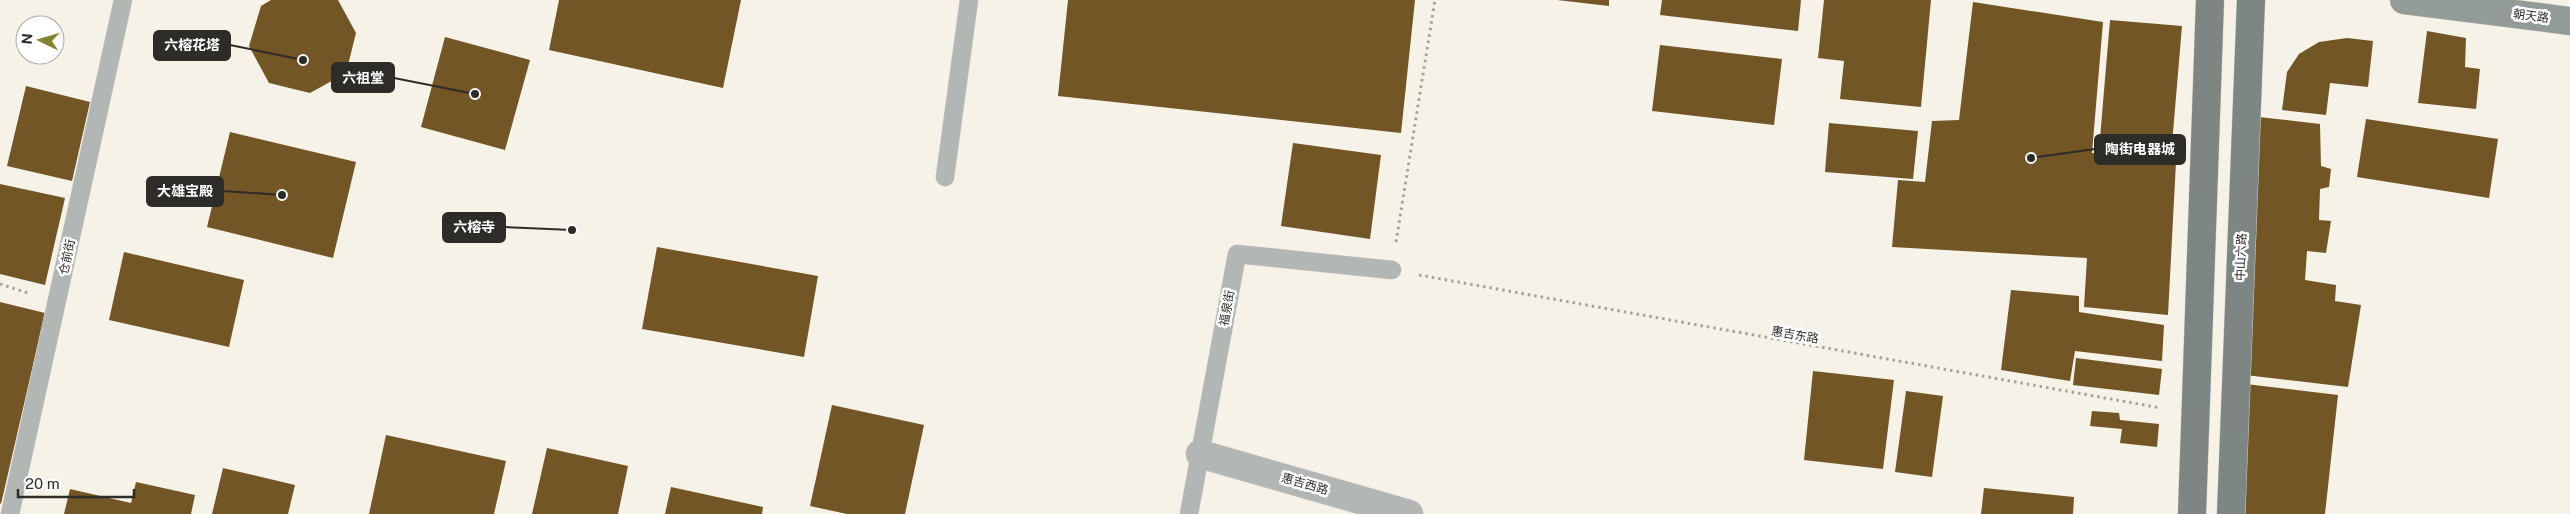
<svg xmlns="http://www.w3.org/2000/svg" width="2570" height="514" font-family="'Public Sans','Noto Sans SC',sans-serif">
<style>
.building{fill:#725626}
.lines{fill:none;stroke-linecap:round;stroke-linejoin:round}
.lane-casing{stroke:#d2cec5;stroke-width:19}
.street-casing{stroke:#d2cec5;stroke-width:29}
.secondary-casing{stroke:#d2cec5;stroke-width:29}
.primary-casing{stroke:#d2cec5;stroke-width:29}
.path{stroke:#a5a39b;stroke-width:3;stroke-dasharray:2.5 4;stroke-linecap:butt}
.lane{stroke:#b2b7b6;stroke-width:18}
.street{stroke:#b2b7b6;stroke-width:28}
.secondary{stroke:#939b98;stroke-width:28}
.primary{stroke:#7d8683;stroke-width:28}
.labels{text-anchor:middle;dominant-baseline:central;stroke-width:5;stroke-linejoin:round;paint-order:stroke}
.street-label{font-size:12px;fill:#2d2c28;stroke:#fff}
.leader{fill:none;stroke:#2d2c28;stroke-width:2}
.callout-dot{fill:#2d2c28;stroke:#fff;stroke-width:2}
.callout{fill:#2d2c28;stroke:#2d2c28;stroke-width:2}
.callout-label{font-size:14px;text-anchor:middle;font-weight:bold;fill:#fff}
</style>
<rect width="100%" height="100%" fill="#f6f2e8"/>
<g class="building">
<polygon points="271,0 338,0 356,33 346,73 310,93 269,83 249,46 261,6"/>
<polygon points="559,0 741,0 723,88 549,50"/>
<polygon points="1068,0 1415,0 1401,133 1058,96"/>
<polygon points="1557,0 1609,0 1609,6"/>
<polygon points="1662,0 1801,0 1798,31 1660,15"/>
<polygon points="1824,0 1931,0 1921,107 1840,99 1844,61 1818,58"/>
<polygon points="1973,2 2103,22 2092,153 2176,162 2168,315 2084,307 2087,258 1892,247 1898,180 1925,182 1932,121 1959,120"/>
<polygon points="2110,20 2182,26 2171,156 2099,150"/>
<polygon points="2427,31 2466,38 2465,67 2480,69 2476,109 2418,103"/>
<polygon points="445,37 530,60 505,150 421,127"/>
<polygon points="2347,38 2373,41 2368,87 2330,83 2326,115 2282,110 2287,72 2299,54 2319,42"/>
<polygon points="1660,45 1782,59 1774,125 1652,111"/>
<polygon points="26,86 90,102 72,181 7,166"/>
<polygon points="2250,116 2320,124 2321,166 2331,169 2329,187 2320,189 2319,220 2331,221 2326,253 2307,251 2305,280 2336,285 2335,301 2361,305 2348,387 2245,375"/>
<polygon points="2366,119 2498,139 2489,198 2357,177"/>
<polygon points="1829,123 1918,131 1913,179 1825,172"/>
<polygon points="230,132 356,162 333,258 207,227"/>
<polygon points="1293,143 1381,155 1370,239 1281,226"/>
<polygon points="0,184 65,198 45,285 0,274"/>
<polygon points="657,247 818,276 804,357 642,329"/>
<polygon points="124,252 244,280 229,347 109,320"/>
<polygon points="2011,290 2079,296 2079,312 2164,325 2162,361 2075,351 2070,381 2001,370"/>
<polygon points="0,302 45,313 1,504 0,503"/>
<polygon points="2076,358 2162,369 2159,395 2073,385"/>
<polygon points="1813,371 1894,380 1883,469 1804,460"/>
<polygon points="2246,384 2338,395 2325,514 2240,514"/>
<polygon points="1906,391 1943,396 1932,477 1895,472"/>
<polygon points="832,405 924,425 905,514 847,514 810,506"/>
<polygon points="2092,411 2119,413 2120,420 2159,424 2157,447 2120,443 2122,429 2090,426"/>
<polygon points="386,435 506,461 494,514 369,514"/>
<polygon points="547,448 628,466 618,514 532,514"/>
<polygon points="223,468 295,485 288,514 212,514"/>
<polygon points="136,482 195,495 191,514 64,514 70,489 131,503"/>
<polygon points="671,487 763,507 762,514 665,514"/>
<polygon points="1984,488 2074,497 2073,514 1981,514"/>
</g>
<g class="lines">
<g class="lane-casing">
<g id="lane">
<polyline points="945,177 969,0"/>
<polyline points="10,514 123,0"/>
<polyline points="1189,514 1237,254 1392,270"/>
</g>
</g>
<g class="street-casing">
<polyline id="street" points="1200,454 1409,514"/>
</g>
<g class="secondary-casing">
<polyline id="secondary" points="2404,0 2570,21"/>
</g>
<g class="primary-casing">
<g id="primary">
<polyline points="2192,514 2210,0"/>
<polyline points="2231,514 2251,0"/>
</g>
</g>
<g class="path">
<polyline points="1396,242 1435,0"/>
<polyline points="1419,275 2161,408"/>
<polyline points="0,284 28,293"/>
</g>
<use href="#lane" class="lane"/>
<use href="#street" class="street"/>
<use href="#secondary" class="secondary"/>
<use href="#primary" class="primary"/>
</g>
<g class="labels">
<g class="street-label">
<text transform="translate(2531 16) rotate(7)">朝天路</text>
<text transform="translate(67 257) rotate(-78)">仓前街</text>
<text transform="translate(2241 257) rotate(-88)">中山六路</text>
<text transform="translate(1227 308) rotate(-80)">福泉街</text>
<text transform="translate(1795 335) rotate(10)">惠吉东路</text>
<text transform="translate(1305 484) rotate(16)">惠吉西路</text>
</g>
</g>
<path class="leader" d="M303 60L230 45M475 94L394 78M2031 158L2095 149M282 195L223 191M572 230L505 227"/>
<g class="callout-dot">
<circle cx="303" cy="60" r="5"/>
<circle cx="475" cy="94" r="5"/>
<circle cx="2031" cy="158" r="5"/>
<circle cx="282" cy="195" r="5"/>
<circle cx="572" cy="230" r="5"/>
</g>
<g class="callout">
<rect x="154" y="31" width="76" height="29" rx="5"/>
<rect x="332" y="63" width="62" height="29" rx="5"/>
<rect x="2095" y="135" width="90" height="29" rx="5"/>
<rect x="147" y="177" width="76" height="29" rx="5"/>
<rect x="443" y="213" width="62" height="29" rx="5"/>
</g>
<g class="callout-label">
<text x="192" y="50">六榕花塔</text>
<text x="363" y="83">六祖堂</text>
<text x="2140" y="154">陶街电器城</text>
<text x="185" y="196">大雄宝殿</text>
<text x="474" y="232">六榕寺</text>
</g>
<g transform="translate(40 40) rotate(275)"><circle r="24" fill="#ffffff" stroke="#ababa9"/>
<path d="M0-4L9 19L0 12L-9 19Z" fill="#84832d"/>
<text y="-8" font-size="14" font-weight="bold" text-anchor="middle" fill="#2d2c28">N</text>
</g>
<path d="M18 489v8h116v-8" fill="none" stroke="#2d2c28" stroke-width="2.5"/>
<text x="25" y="489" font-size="15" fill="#2d2c28" stroke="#ffffff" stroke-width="4" paint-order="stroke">20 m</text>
</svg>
